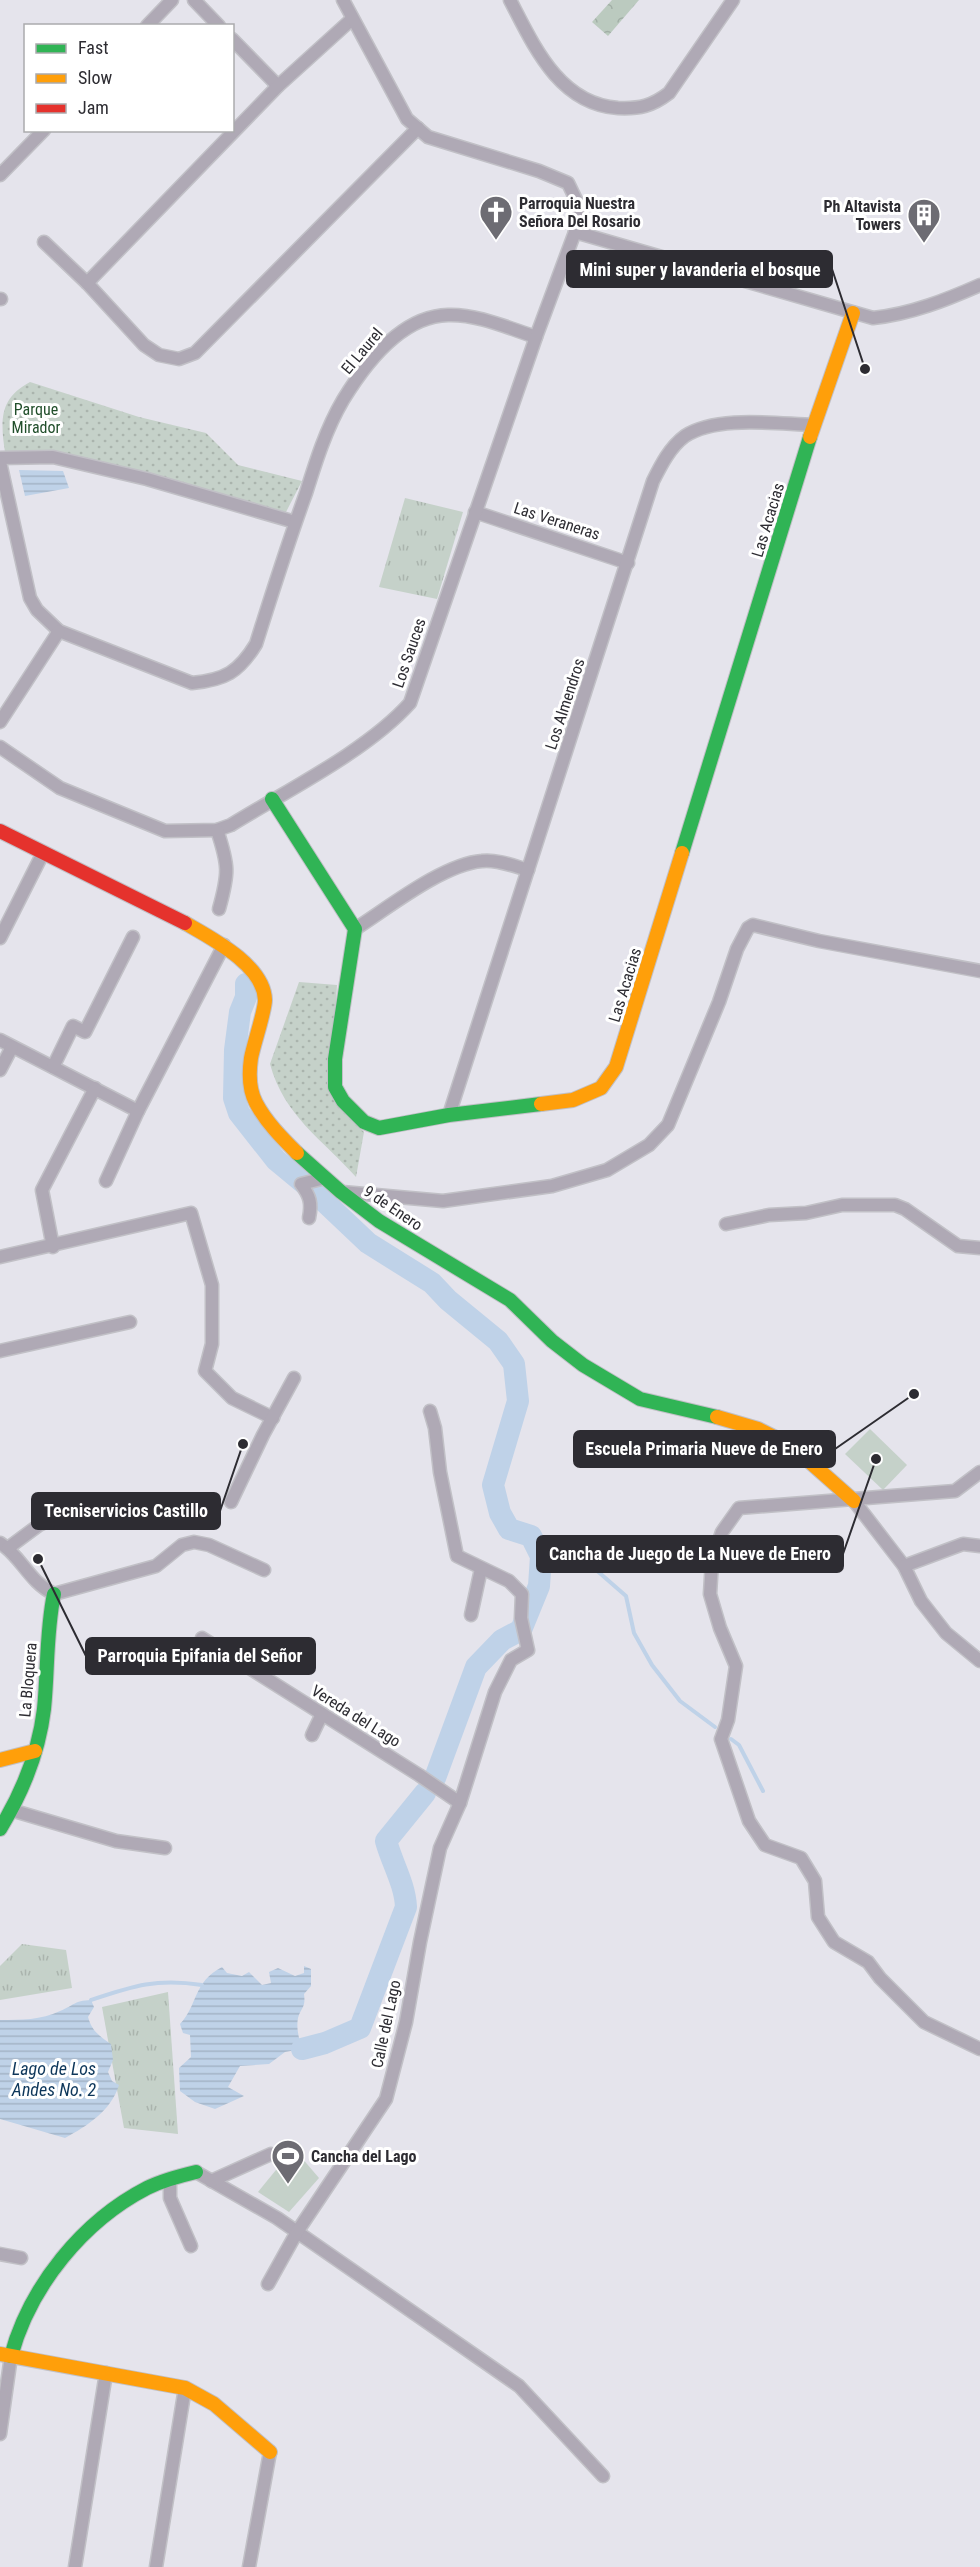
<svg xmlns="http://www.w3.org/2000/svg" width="980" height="2567" font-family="'Roboto Condensed',sans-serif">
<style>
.grass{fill:url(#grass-tufts)}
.forest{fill:url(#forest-crowns)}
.park{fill:url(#park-dots)}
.garden{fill:#c5d1c9}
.water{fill:url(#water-rules)}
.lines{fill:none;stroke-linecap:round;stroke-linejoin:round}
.stream{stroke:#bfd2e8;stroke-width:4}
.river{stroke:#bfd2e8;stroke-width:22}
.street-casing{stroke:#c1c0c6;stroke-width:15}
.fast-casing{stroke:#c1c0c6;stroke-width:16}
.slow-casing{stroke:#c1c0c6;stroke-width:16}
.jam-casing{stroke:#c1c0c6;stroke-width:16}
.street{stroke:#afa9b5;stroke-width:12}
.fast{stroke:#30b455;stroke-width:14}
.slow{stroke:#ff9f0a;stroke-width:14}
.jam{stroke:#e5322d;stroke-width:14}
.labels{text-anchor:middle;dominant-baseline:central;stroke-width:6;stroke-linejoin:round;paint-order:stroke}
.poi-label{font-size:16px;font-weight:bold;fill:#2d2c32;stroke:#fff;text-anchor:start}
.street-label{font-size:16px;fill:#2d2c32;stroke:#fff}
.park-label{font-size:16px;fill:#214f2b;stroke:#fff}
.water-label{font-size:18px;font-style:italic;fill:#0d365a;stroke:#fff}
.leader{fill:none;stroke:#2d2c32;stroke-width:2}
.callout-dot{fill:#2d2c32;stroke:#fff;stroke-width:2}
.callout{fill:#2d2c32;stroke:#2d2c32;stroke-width:2}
.callout-label{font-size:18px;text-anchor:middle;font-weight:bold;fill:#fff}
</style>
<defs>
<pattern id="grass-tufts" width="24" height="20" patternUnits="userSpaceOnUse" patternTransform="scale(1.5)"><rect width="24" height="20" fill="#c5d1c9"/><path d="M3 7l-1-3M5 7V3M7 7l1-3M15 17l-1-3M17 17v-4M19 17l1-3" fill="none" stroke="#aab4ad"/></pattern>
<pattern id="forest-crowns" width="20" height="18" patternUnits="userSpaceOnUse" patternTransform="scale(1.5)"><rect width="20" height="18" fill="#bbcabf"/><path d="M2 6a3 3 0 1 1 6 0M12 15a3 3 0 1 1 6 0" fill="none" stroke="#a1aea5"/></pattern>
<pattern id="park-dots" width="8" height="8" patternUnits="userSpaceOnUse" patternTransform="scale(1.5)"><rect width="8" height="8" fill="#c5d1c9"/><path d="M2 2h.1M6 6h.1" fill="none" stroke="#aab4ad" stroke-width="1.8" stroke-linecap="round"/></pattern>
<pattern id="water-rules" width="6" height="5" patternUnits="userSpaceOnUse" patternTransform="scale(1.5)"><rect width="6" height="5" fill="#bfd2e8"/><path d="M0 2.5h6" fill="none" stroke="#a4b4c7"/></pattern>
</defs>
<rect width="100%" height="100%" fill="#e5e4ec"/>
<g class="grass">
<polygon points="405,498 463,512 437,599 379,587"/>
<polygon points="22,1944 66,1950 72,1988 0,2000 0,1966"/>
<polygon points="168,1992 178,2134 124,2128 102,2007"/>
</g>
<polygon class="forest" points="612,0 639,0 608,36 592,22"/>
<g class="park">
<path d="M30,382L139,417L206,433L238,465L302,481L286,512L50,450L5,452C0,419 0,398 30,382Z"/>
<path d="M299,982L337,985L334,1034L346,1115L364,1132L356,1177C323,1140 284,1116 270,1064Z"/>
</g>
<g class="garden">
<polygon points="870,1429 907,1465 883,1490 845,1454"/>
<polygon points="301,2157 319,2178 289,2212 258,2192 280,2165"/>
</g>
<g class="water">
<polygon points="19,470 63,471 69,488 25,496"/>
<path d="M304,1966L311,1969V1986L304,1994C306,2008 301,2007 298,2018C296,2028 299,2039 302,2049L285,2052L269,2064L240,2066L228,2087L244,2096L215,2109L195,2102L180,2091L179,2068L191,2057L190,2035L183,2033L180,2024C198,2005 193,1982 222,1967L227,1973L242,1976L249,1972L262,1985L271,1983L269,1972L278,1968L295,1976L304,1973Z"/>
<path d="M91,2000L94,2007L88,2017C92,2031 99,2036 111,2044L113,2060L108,2072L112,2081L119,2085C111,2111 87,2126 65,2138L0,2119V2020C21,2020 41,2020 60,2011C75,2005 73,2001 91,2000Z"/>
</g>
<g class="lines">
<g class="stream">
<polyline points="541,1556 565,1548 579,1555 626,1596 634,1633 652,1665 680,1701 715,1727"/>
<polyline points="731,1739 739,1745 763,1791"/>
<path d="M91,2000C133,1986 156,1978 202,1985"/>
</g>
<g class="river">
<polyline points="246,984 246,997 240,1012 235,1050 234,1098 239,1113 276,1160 311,1189 368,1243 432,1283 448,1300 498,1341 514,1364 518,1401 493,1485 500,1513 509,1529 531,1536 541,1556 539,1586 521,1630 502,1640 476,1667 435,1778"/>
<path d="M302,2049L325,2043L360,2028L406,1907C405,1884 392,1863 386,1841L425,1793"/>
</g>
<g class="street-casing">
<g id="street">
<polyline points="194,0 219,26"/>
<path d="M510,0C534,46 559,104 618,108C640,109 652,106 669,93L733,0"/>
<polyline points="147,26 172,0"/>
<polyline points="232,39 278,86"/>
<polyline points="0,175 44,130"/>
<path d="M575,232L873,318C911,314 946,300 980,285"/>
<polyline points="44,242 87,283 144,345 159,355 179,359 195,353 418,128"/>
<polyline points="87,283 278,86 352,19"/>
<polyline points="0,299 1,299"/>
<polyline points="0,458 53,457 147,479 295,522"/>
<path d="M0,462L30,598L37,610L59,631L192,683C225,680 239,672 256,644C272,593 288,543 306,493C316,461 326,429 343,400C365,364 402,316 448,315C478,314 508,328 536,337"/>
<polyline points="475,512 628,563"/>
<polyline points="0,722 59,631"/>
<path d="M0,747L60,788L165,831L217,830L231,825C286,791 367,751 410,703L536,337L575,232L578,204L568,183L539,171L428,137L407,119L343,0"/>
<path d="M217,830C229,866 229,873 219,909"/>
<path d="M355,929C388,908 443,864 482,861C496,859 514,866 528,870"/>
<polyline points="0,938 43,853"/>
<polyline points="0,1040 138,1111"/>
<polyline points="53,1067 73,1026 85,1032 133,937"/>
<polyline points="0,1070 12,1047"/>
<path d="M449,1115L653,481C661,465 670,447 685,436C717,415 777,424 814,425"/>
<polyline points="106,1181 138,1111 224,945"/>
<polyline points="342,1192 443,1201 552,1186 607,1170 649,1145 668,1125 719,1002 737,949 748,928 753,925 819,941 980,971"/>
<path d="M309,1218C312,1203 310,1196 301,1184L325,1178"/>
<polyline points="726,1224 769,1215 806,1213 842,1205 895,1205 905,1209 958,1246 980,1248"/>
<polyline points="53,1247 42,1190 95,1088"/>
<polyline points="0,1257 191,1213 212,1285 212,1344 205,1371 232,1398 273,1418"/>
<polyline points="0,1351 130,1322"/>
<polyline points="980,1472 955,1491 739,1508 722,1532 712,1561 710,1594 720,1628 736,1666 728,1720 721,1739 749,1821 765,1845 801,1858 815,1881 818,1917 834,1942 868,1962 880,1978 924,2022 980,2049"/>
<polyline points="854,1501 904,1566 921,1601 946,1633 980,1661"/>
<polyline points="231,1502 263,1435 294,1378"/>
<path d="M0,1543C21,1556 29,1582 54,1594L156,1566L182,1545L194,1542L209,1545L264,1570"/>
<polyline points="8,1548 39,1525 52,1519"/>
<polyline points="904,1566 963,1544 980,1546"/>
<polyline points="471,1615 481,1569"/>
<polyline points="202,1638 419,1775 460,1803"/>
<polyline points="312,1735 322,1714"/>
<polyline points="11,1810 116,1841 165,1848"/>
<polyline points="196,2172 277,2218 519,2386 603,2476"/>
<polyline points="170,2179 170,2198 191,2246"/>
<polyline points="211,2181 271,2154"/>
<polyline points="0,2254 21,2258"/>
<polyline points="268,2284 297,2232 386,2099 406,2022 420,1942 440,1848 460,1803 495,1692 511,1660 528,1650 521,1618 522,1594 509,1581 457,1556 440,1472 435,1428 430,1411"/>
<polyline points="0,2434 11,2356"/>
<polyline points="75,2567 106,2373"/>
<polyline points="156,2567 185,2388"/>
<polyline points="249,2567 270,2452"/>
</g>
</g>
<g class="fast-casing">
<g id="fast">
<polyline points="272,799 355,929 335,1059 335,1087 343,1101 364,1122 379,1128 449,1115 541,1104"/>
<polyline points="682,853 810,437"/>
<polyline points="297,1153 341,1192 379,1221 510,1300 552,1341 583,1365 640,1399 717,1417"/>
<path d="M0,1829C22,1793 39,1751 44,1709C48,1670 46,1632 54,1594"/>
<path d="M11,2356C30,2286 83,2221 147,2188C163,2180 179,2176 196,2172"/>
</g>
</g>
<g class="slow-casing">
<g id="slow">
<polyline points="810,437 853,313"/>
<path d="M185,923C211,938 264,965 265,1000C265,1011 254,1043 251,1058C249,1072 249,1090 256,1103C266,1122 282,1138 297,1153"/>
<polyline points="541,1104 573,1100 601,1088 616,1067 682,853"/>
<polyline points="717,1417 758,1429 792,1446 854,1501"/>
<polyline points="0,1760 35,1751"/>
<polyline points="0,2354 185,2388 214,2404 270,2452"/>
</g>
</g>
<g class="jam-casing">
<polyline id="jam" points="0,831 185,923"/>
</g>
<use href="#street" class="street"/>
<use href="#fast" class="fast"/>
<use href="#slow" class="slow"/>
<use href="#jam" class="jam"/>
</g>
<defs>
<g id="church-pin" transform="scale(1.725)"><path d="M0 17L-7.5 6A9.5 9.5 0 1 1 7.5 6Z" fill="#6d6c73" stroke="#fff"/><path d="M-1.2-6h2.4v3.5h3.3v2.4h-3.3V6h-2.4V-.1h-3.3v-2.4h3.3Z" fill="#fff"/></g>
<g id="building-pin" transform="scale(1.725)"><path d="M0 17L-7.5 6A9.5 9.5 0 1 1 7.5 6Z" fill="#6d6c73" stroke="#fff"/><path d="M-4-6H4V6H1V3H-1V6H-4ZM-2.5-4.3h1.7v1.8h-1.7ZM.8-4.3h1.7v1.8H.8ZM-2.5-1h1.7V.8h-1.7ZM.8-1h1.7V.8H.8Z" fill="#fff"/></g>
<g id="stadium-pin" transform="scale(1.725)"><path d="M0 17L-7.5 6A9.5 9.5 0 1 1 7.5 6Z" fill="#6d6c73" stroke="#fff"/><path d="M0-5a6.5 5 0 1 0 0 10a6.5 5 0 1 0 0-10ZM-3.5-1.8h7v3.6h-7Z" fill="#fff"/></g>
</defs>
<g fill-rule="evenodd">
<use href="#church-pin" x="496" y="212"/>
<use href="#building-pin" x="924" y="215"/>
<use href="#stadium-pin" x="288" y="2156"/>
</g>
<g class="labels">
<g class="poi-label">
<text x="519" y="203">Parroquia Nuestra<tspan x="519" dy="18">Señora Del Rosario</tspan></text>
<text x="901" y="206" text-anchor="end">Ph Altavista<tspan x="901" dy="18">Towers</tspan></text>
<text x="311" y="2156">Cancha del Lago</text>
</g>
<g class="street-label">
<text transform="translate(362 351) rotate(-50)">El Laurel</text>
<text transform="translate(768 520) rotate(-73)">Las Acacias</text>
<text transform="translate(557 521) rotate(18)">Las Veraneras</text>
<text transform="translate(409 653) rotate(-71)">Los Sauces</text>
<text transform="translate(565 704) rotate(-72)">Los Almendros</text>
<text transform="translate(625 985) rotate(-73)">Las Acacias</text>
<text transform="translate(393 1208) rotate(34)">9 de Enero</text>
<text transform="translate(28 1680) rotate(-85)">La Bloquera</text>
<text transform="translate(356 1716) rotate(32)">Vereda del Lago</text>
<text transform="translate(386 2024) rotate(-78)">Calle del Lago</text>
</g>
<g class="park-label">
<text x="36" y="409">Parque<tspan x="36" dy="18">Mirador</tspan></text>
</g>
<g class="water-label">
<text x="54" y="2068">Lago de Los<tspan x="54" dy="21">Andes No. 2</tspan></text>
</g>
</g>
<path class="leader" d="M865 369L832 269M914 1394L835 1449M243 1444L220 1511M876 1459L843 1554M38 1559L86 1656"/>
<g class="callout-dot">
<circle cx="865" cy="369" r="6"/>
<circle cx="914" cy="1394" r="6"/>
<circle cx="243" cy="1444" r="6"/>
<circle cx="876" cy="1459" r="6"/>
<circle cx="38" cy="1559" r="6"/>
</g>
<g class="callout">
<rect x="567" y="251" width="265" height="36" rx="6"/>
<rect x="574" y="1431" width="261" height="36" rx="6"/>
<rect x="32" y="1493" width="188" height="36" rx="6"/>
<rect x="537" y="1536" width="306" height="36" rx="6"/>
<rect x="86" y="1638" width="229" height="36" rx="6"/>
</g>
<g class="callout-label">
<text x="700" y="276">Mini super y lavanderia el bosque</text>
<text x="704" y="1455">Escuela Primaria Nueve de Enero</text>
<text x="126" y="1517">Tecniservicios Castillo</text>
<text x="690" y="1560">Cancha de Juego de La Nueve de Enero</text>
<text x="200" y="1662">Parroquia Epifania del Señor</text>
</g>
<rect x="24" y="24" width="210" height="108" fill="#ffffff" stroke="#ababad" stroke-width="1.5"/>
<rect x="36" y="44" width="30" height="9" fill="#30b455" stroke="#ababad" stroke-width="1.5"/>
<text x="78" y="54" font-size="18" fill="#2d2c32">Fast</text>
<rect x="36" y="74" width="30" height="9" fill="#ff9f0a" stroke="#ababad" stroke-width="1.5"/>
<text x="78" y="84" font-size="18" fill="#2d2c32">Slow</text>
<rect x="36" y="104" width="30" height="9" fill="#e5322d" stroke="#ababad" stroke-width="1.5"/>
<text x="78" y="114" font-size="18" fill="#2d2c32">Jam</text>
</svg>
